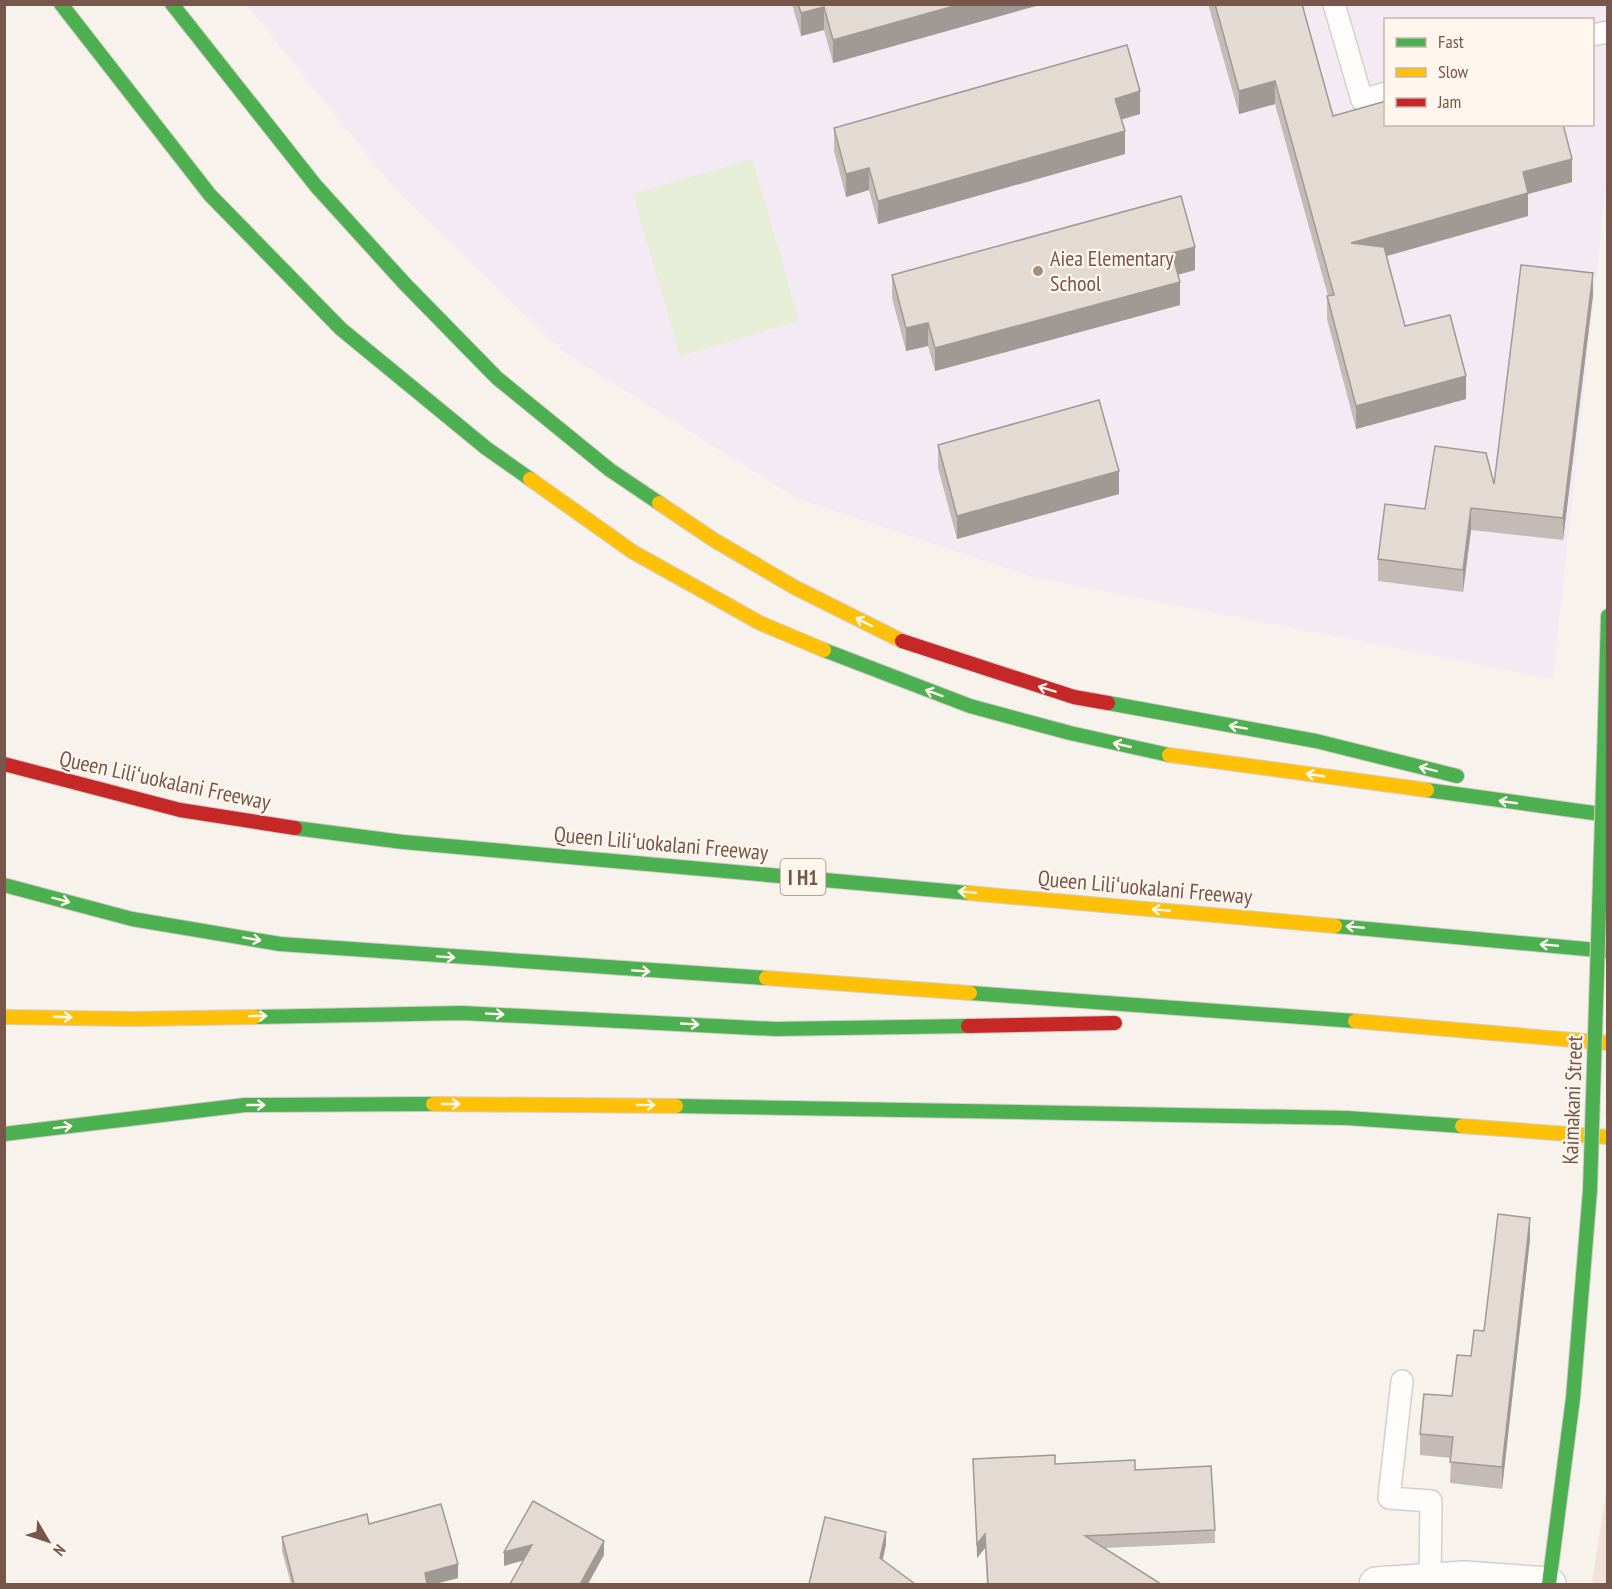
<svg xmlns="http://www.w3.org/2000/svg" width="1612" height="1589" font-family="'PT Sans Narrow',sans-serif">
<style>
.residential{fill:#f0e4da}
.education{fill:#f3eaf3;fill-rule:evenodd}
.green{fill:#e6eed7}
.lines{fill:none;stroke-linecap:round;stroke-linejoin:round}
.lane-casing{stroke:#d6cec9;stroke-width:24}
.street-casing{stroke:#d6cec9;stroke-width:36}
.fast-casing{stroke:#d7cdc8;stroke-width:16}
.slow-casing{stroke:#d7cdc8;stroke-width:16}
.jam-casing{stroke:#d7cdc8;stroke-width:16}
.lane{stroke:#fefdfc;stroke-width:21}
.street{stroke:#fefdfc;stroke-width:33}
.fast{stroke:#4caf50;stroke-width:14}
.slow{stroke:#ffc107;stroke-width:14}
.jam{stroke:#c62828;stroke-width:14}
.fast-bridge-casing{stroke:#d7cdc8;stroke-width:16;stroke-linecap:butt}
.fast-bridge{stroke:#4caf50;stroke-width:14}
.wall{fill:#c4bbb6}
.shaded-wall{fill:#a09994}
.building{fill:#e4dad4;stroke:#a09994;stroke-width:1.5}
.oneway{stroke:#fff6ee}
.poi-dot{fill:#a48d83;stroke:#fff6ee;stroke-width:2}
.labels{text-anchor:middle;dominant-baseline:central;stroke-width:4.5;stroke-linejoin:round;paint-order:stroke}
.shield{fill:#fff6ee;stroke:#a0867c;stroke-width:1.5}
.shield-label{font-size:21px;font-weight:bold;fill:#77564b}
.poi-label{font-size:22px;fill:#77564b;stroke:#fff6ee;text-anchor:start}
.street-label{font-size:22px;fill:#77564b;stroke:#fff6ee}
</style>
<rect width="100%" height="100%" fill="#f7f2ec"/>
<polygon class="residential" points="1607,1485 1607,1584 1592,1584"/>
<path class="education" d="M247,5H1607V176L1553,679L1033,577L796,498L564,352L395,189ZM1386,20H1592V124H1386Z"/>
<polygon class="green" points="752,159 799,321 680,356 633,194"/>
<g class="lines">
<g class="lane-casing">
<g id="lane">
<polyline points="1334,4 1362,100 1386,93"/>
<polyline points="1592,35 1608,32"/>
<polyline points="1402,1381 1389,1498 1431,1501 1430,1580"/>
</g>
</g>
<g class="street-casing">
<polyline id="street" points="1376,1584 1464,1578 1549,1584"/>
</g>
<g class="fast-casing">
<g id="fast">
<polyline points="61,4 210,195 341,329 486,448 530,479"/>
<polyline points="172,4 316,186 405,284 497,378 610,470 659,503"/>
<polyline points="824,650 970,706 1070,733 1169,755"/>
<polyline points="1108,703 1316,741 1457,776"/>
<polyline points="1604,755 1608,616"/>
<polyline points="1427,790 1608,815"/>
<polyline points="295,828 403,842 969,893"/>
<polyline points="4,885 132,919 280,944 766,978"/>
<polyline points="1335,926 1608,951"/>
<polyline points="970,993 1355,1021"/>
<polyline points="255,1017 462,1013 775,1029 968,1026"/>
<polyline points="676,1106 1347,1118 1462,1126"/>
<polyline points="4,1134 245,1105 433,1104"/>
<polyline points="1549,1584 1573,1398 1590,1190"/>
</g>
</g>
<g class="slow-casing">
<g id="slow">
<polyline points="530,479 633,552 760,623 824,650"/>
<polyline points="659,503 714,540 794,587 902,641"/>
<polyline points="1169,755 1427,790"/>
<polyline points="969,893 1335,926"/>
<polyline points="766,978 970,993"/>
<polyline points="4,1017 134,1019 255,1017"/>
<polyline points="1355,1021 1608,1043"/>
<polyline points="433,1104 676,1106"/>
<polyline points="1462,1126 1608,1137"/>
</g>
</g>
<g class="jam-casing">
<g id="jam">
<polyline points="902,641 1074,697 1108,703"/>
<polyline points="4,764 180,810 295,828"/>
<polyline points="968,1026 1115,1023"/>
</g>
</g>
<use href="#lane" class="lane"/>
<use href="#street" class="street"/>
<use href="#fast" class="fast"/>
<use href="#slow" class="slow"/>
<use href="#jam" class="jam"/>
<g class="fast-bridge-casing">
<polyline id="fast-bridge" points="1590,1190 1604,755"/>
</g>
<use href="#fast-bridge" class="fast-bridge"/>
</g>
<g class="wall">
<polygon points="792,4 1043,4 833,63 824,30 801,36"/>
<polygon points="1208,4 1302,4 1333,116 1572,182 1528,194 1528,216 1387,256 1405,326 1466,399 1356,429 1327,319 1327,296 1328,296 1275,104 1239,114"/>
<polygon points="1140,114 1121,120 1125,154 878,224 869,190 846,197 834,151 834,128"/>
<polygon points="1195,270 1178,275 1180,305 935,371 928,346 906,351 892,298 892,275"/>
<polygon points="1593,295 1563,540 1471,530 1463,592 1378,581 1378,559 1425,509 1494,484"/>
<polygon points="938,445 1119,494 957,539 938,468"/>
<polygon points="1530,1239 1502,1489 1450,1483 1451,1458 1420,1455 1420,1434 1452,1396"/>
<polygon points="973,1459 1135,1470 1215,1530 1215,1543 1105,1548 1161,1584 987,1584 985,1548 977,1558"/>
<polygon points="282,1537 458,1578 435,1584 291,1584 282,1551"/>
</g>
<g class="shaded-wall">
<polygon points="961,4 1043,4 833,63 833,40"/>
<polygon points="824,7 824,30 801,36 801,13"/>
<polygon points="1275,81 1275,104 1239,114 1239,91"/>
<polygon points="1140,91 1140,114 1115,121 1115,99"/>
<polygon points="1125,131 1125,154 878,224 878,201"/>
<polygon points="1572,159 1572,182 1528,194 1528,216 1351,266 1351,243 1523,172"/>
<polygon points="869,168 869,190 846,197 846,174"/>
<polygon points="1195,247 1195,270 1172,276 1172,253"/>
<polygon points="1593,273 1593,295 1563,540 1563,518"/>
<polygon points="1180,282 1180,305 935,371 935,348"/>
<polygon points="928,323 928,346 906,351 906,328"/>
<polygon points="1466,376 1466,399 1356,429 1356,406"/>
<polygon points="1119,471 1119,494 957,539 957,516"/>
<polygon points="1471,508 1471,530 1463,592 1463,570"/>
<polygon points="1530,1218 1530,1239 1502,1489 1502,1467"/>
<polygon points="886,1532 886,1545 880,1572 880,1558"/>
<polygon points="985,1534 985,1548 977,1558 977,1544"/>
<polygon points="604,1541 604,1555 588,1584 580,1584"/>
<polygon points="532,1545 532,1558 504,1566 504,1552"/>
<polygon points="458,1564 458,1578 435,1584 425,1584 425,1573"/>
</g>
<g class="building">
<polygon points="798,4 961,4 833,40 824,7 801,13"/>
<polygon points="1215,4 1302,4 1333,116 1386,101 1386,124 1563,124 1572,159 1523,172 1528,193 1351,243 1384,247 1405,326 1450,315 1466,376 1356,406 1327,296 1334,295 1275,81 1239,91"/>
<polygon points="1127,45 1140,91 1115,99 1125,131 878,201 869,168 846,174 834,128"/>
<polygon points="1181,196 1195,247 1172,253 1180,282 935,348 928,323 906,328 892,275"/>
<polygon points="1521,265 1593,273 1563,518 1471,508 1463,570 1378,559 1385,504 1425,509 1435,446 1486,453 1494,484"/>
<polygon points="1099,400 1119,471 957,516 938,445"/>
<polygon points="1498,1214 1530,1218 1502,1467 1450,1462 1453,1437 1420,1434 1424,1394 1452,1396 1457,1355 1471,1356 1474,1330 1484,1331"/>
<polygon points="1055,1455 1055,1464 1135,1460 1135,1470 1211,1466 1215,1530 1085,1536 1161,1584 988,1584 985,1534 977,1544 973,1459"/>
<polygon points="533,1501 604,1541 580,1584 510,1584 532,1545 504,1552"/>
<polygon points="441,1504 458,1564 425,1573 427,1584 294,1584 282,1537 367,1514 369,1524"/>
<polygon points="825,1517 886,1532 880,1558 915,1584 809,1584"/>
</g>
<defs><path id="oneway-shaft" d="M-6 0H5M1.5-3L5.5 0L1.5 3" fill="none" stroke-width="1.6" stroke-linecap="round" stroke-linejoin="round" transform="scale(1.5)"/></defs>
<g class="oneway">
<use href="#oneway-shaft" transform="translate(864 622) rotate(-153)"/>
<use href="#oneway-shaft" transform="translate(1047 689) rotate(-163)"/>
<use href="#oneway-shaft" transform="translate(934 693) rotate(-160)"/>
<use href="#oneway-shaft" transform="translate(1238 727) rotate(-170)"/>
<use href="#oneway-shaft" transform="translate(1122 745) rotate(-167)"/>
<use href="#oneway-shaft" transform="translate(1428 769) rotate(-166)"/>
<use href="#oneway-shaft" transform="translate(1315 775) rotate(-172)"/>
<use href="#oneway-shaft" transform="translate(1508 802) rotate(-172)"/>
<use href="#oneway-shaft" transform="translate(967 892) rotate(-175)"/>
<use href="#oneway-shaft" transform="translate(61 900) rotate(15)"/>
<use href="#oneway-shaft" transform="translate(1161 910) rotate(-175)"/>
<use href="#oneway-shaft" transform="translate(1355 927) rotate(-175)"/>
<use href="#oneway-shaft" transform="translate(252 939) rotate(10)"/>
<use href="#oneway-shaft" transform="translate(1549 945) rotate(-175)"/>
<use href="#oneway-shaft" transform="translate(446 957) rotate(4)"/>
<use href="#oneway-shaft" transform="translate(641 971) rotate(4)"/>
<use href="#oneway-shaft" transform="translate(495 1014) rotate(3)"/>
<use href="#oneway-shaft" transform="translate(258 1016) rotate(-1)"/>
<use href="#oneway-shaft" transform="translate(63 1017) rotate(2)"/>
<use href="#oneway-shaft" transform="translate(690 1024) rotate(3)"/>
<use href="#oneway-shaft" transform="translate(451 1104)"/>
<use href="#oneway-shaft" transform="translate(256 1105)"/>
<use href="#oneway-shaft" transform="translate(646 1105) rotate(1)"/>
<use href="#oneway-shaft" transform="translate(63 1127) rotate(-7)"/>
</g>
<circle class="poi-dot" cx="1038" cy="271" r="6"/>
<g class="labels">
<rect class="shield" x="780.5" y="859" width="45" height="36" rx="4.5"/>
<g class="shield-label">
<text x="803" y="877">I H1</text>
</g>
<g class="poi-label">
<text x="1050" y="258">Aiea Elementary<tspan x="1050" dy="25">School</tspan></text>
</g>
<g class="street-label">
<text transform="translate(165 780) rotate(12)">Queen Liliʻuokalani Freeway</text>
<text transform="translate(661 843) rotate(5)">Queen Liliʻuokalani Freeway</text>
<text transform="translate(1145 887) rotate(5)">Queen Liliʻuokalani Freeway</text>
<text transform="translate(1572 1100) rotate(-88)">Kaimakani Street</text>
</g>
</g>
<rect width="1612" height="1589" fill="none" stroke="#77564b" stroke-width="12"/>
<rect x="1384" y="18" width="210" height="108" fill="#fff6ee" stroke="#c9b6ad" stroke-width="1.5"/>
<rect x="1396" y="38" width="30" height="9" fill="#4caf50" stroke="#c9b6ad" stroke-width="1.5"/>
<text x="1438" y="48" font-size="18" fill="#77564b">Fast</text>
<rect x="1396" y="68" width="30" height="9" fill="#ffc107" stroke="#c9b6ad" stroke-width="1.5"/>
<text x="1438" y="78" font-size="18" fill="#77564b">Slow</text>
<rect x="1396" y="98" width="30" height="9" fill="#c62828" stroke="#c9b6ad" stroke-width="1.5"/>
<text x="1438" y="108" font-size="18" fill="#77564b">Jam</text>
<g transform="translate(48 1541) rotate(129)" stroke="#fff6ee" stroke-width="4.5" paint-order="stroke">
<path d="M0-4.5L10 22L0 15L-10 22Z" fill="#77564b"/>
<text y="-9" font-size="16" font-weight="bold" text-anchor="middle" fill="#77564b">N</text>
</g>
</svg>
